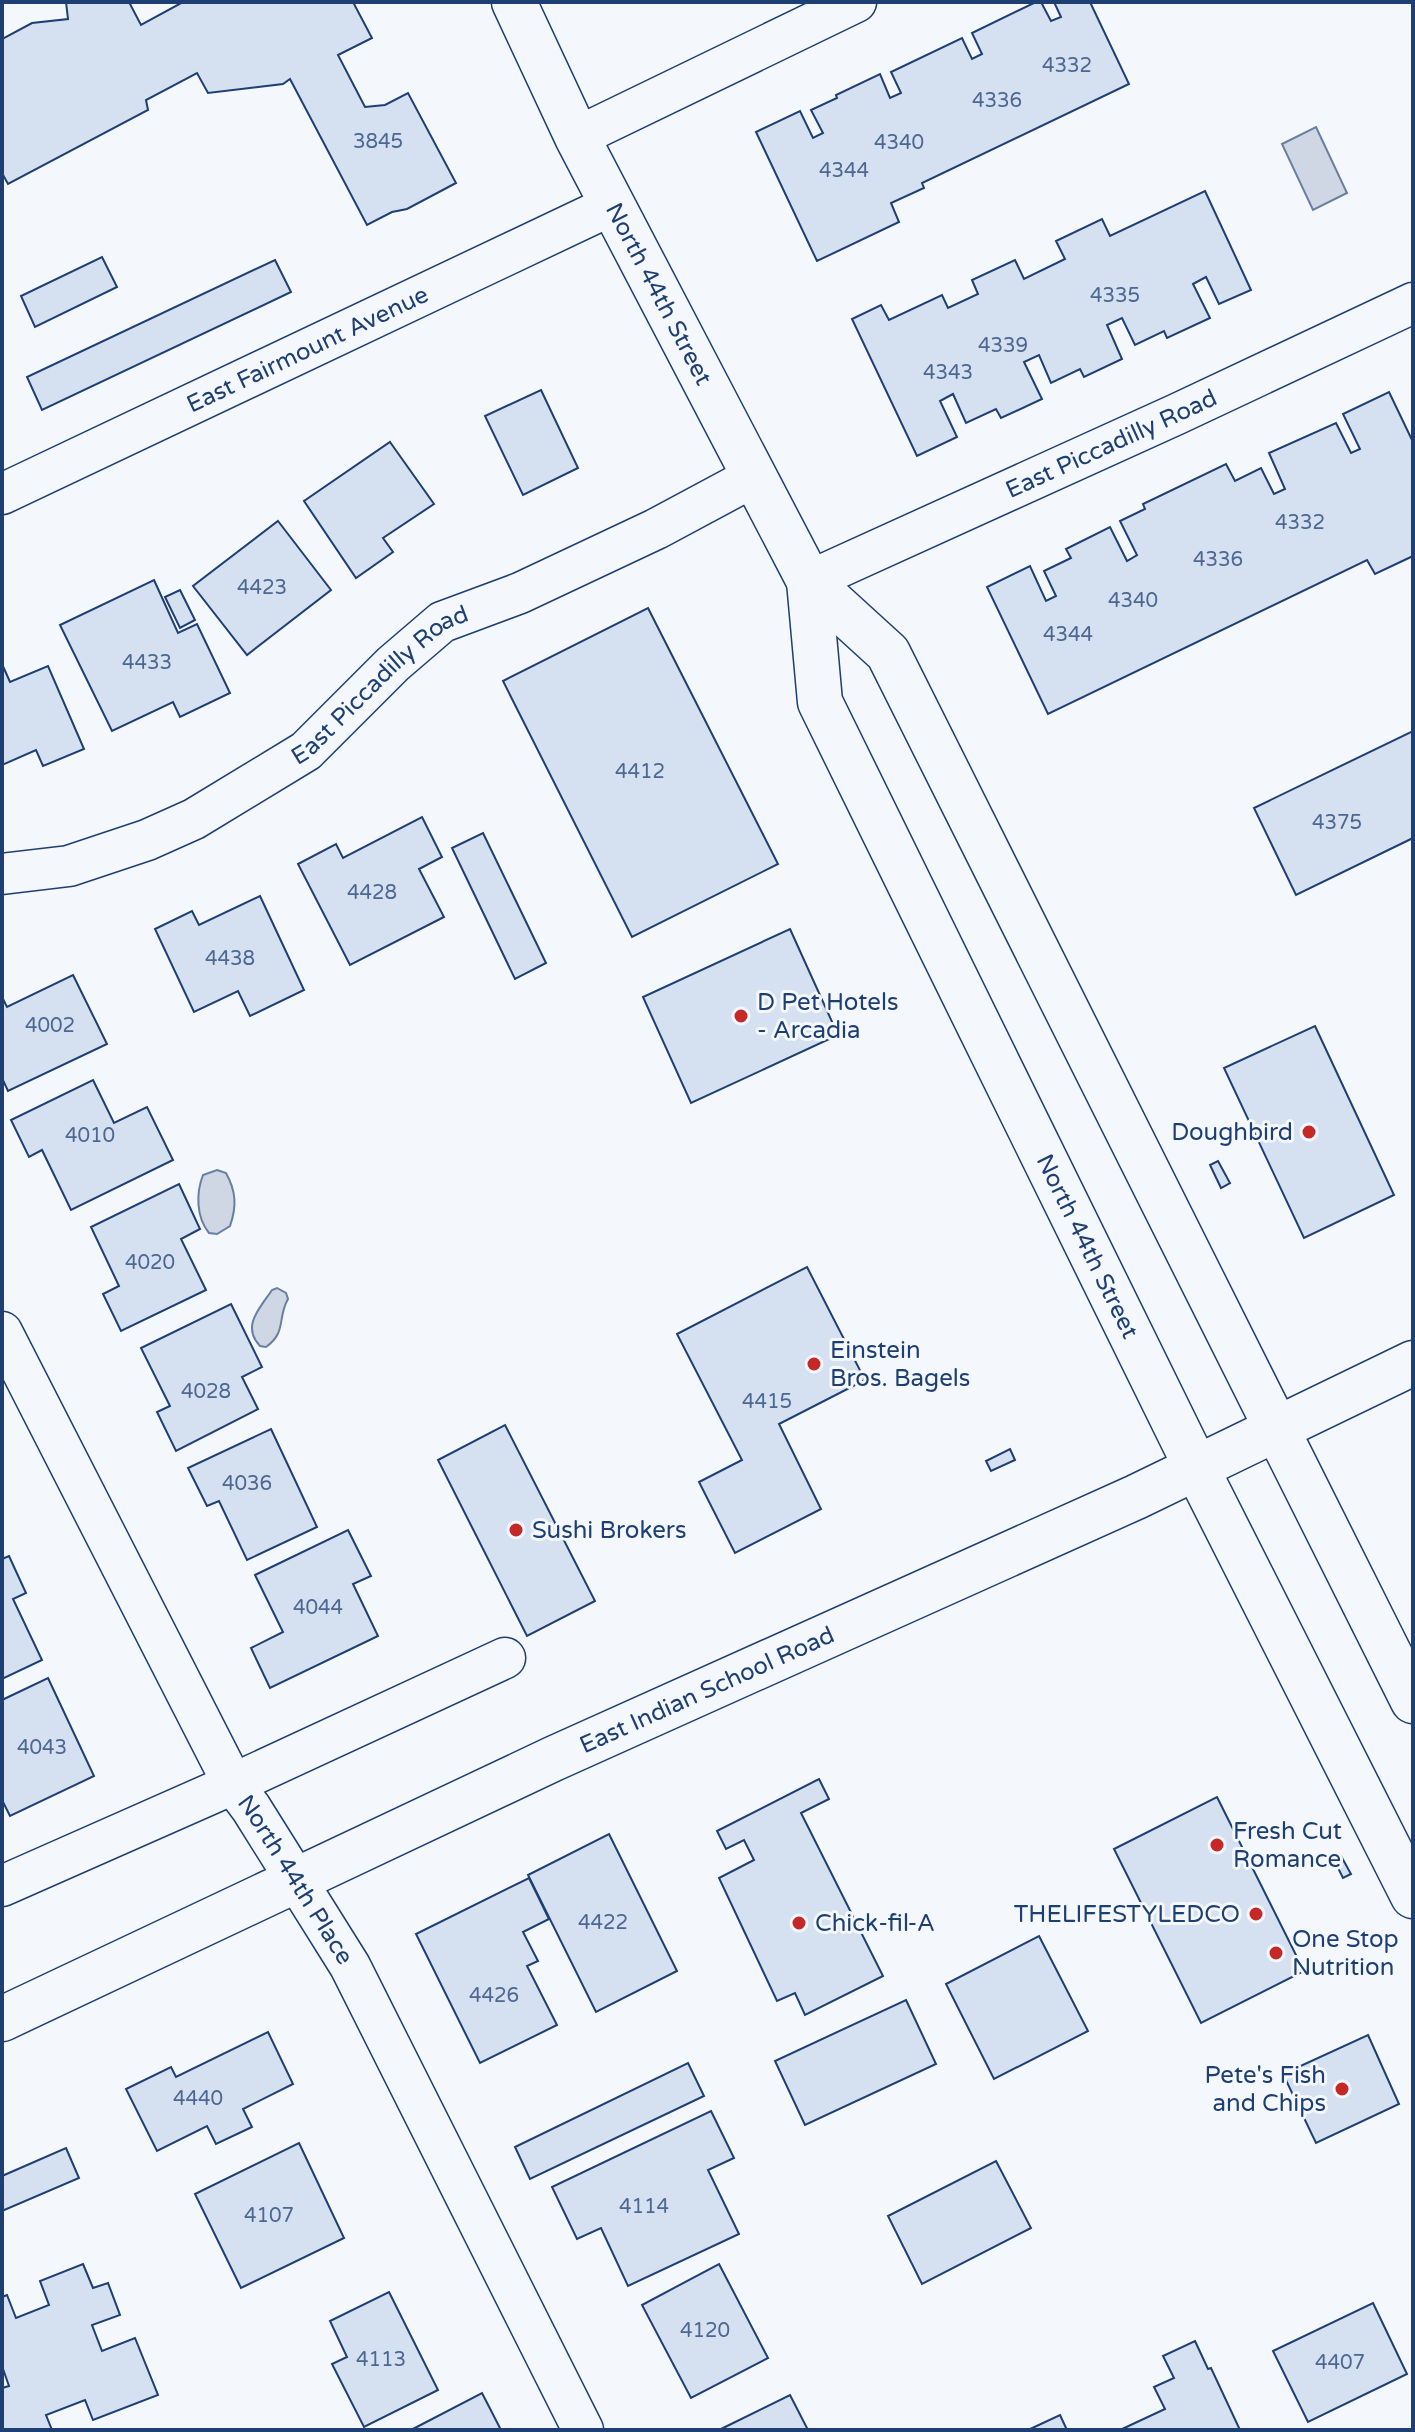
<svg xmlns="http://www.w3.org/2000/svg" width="1415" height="2432" font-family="'Varela Round',sans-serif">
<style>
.water{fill:#cfd7e4;stroke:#687fa3;stroke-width:2}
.building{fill:#d5e0f0;stroke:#1d3f73;stroke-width:2}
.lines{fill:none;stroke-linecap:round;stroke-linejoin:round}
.minor-casing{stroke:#1d3f73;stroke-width:43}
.secondary-casing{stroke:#1d3f73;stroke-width:47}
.primary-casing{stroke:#1d3f73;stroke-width:47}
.minor{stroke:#f4f7fb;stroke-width:40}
.secondary{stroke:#f4f7fb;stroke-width:44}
.primary{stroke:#f4f7fb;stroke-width:44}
.poi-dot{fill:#c62828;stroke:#f4f7fb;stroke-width:3}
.labels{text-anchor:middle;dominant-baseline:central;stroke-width:6;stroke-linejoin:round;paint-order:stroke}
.number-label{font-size:20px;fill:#4b6792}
.street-label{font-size:24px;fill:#1d3f73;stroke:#f4f7fb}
.poi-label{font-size:24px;fill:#1d3f73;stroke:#f4f7fb;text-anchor:start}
</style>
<rect width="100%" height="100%" fill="#f4f7fb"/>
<g class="water">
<polygon points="1316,127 1347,193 1313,210 1282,144"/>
<path d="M217,1170L226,1173C236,1191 237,1206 230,1226L217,1234L209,1233C196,1217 196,1193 203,1175Z"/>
<path d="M277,1288L286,1293L288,1299C277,1318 287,1332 266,1347L260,1346C241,1326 260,1308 272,1290Z"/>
</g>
<g class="building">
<polygon points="66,2 129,2 141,25 183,2 353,2 372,38 338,55 365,107 385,105 408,93 456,183 407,209 392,212 367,225 290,79 283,84 208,93 197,73 146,100 148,110 8,184 2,173 2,39 32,23 68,19"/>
<polygon points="1036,2 1041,2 1051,21 1061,17 1054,2 1090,2 1129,84 922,183 924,188 891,203 899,222 817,261 756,132 800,111 813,138 823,133 811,110 837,98 836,95 880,74 890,98 901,93 891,72 962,38 972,59 982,54 972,33"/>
<polygon points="1205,191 1251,290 1219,304 1206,277 1193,284 1210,318 1167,338 1164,331 1135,345 1122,318 1107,325 1122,359 1084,377 1080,369 1051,383 1039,355 1024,362 1042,399 1001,418 996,409 966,423 953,394 940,401 957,437 917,456 852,319 881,305 889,320 942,295 948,308 978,294 972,280 1015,260 1024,279 1065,259 1056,241 1102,219 1110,236"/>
<polygon points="102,257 117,287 35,327 21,296"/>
<polygon points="275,260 291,292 42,410 27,377"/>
<polygon points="541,390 578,468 523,495 485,416"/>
<polygon points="1389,392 1413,442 1413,556 1375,574 1367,560 1048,714 987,587 1030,566 1046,601 1056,596 1044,571 1071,558 1066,549 1110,527 1127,561 1137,555 1120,521 1145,509 1143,504 1226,464 1235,481 1261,468 1274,494 1285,489 1269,453 1336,423 1351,453 1360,449 1343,414"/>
<polygon points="390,442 434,504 383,538 393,552 356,578 304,501"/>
<polygon points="278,521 331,590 247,655 193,586"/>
<polygon points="154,580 178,633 197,624 230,693 180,717 173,702 112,731 60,625"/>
<polygon points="180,590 195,620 180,628 165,597"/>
<polygon points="648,608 778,864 632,937 503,681"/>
<polygon points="2,664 10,682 48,666 84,749 43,766 36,750 2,765"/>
<polygon points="1413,731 1413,838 1296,895 1254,808"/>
<polygon points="422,817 442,857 419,869 444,917 350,965 298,864 336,844 343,858"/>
<polygon points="483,833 546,963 515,979 452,848"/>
<polygon points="260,896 304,990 250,1016 238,991 194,1012 155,929 192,911 199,925"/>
<polygon points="790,929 838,1035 691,1103 643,997"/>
<polygon points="73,975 107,1044 8,1091 2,1078 2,997 7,1007"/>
<polygon points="1315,1026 1394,1195 1304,1238 1224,1068"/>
<polygon points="93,1080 114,1123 147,1107 173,1160 71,1210 42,1150 29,1157 11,1120"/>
<polygon points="1218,1161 1230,1183 1221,1188 1210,1165"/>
<polygon points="179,1184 200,1229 181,1239 206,1290 121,1331 103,1294 119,1286 91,1227"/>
<polygon points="807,1267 865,1380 779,1424 821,1509 735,1553 699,1482 742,1460 677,1334"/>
<polygon points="231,1304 262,1367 242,1377 258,1409 176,1451 157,1412 170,1406 141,1348"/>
<polygon points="505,1425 595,1601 527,1636 438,1460"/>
<polygon points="271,1429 317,1527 247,1560 219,1501 207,1506 188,1468"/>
<polygon points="1010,1449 1015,1460 991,1471 986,1461"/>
<polygon points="348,1530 371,1576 353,1584 378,1636 270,1688 251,1648 283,1632 255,1575"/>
<polygon points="9,1556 26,1593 13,1599 42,1660 2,1679 2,1559"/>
<polygon points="48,1678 94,1776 10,1816 2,1800 2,1700"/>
<polygon points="819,1779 829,1799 801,1813 883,1976 805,2015 795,1993 777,2001 719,1878 754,1860 744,1840 726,1849 717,1831"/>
<polygon points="1217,1797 1304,1971 1201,2023 1114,1849"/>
<polygon points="609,1834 677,1971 596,2012 528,1875"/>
<polygon points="1341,1856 1351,1874 1343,1878 1334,1860"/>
<polygon points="529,1878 549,1919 523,1932 538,1961 527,1966 557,2025 480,2063 416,1934"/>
<polygon points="1039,1936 1088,2031 994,2079 946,1984"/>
<polygon points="906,2000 936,2064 805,2125 775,2061"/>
<polygon points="268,2032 293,2084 243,2109 252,2127 216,2144 207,2126 157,2151 126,2089 171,2067 176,2077"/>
<polygon points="1368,2035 1399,2104 1316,2143 1283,2074"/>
<polygon points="688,2063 704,2096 530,2179 515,2147"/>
<polygon points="711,2111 734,2158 708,2170 739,2234 628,2286 601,2228 577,2239 552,2187"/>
<polygon points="299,2143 344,2238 241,2288 195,2194"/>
<polygon points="66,2148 79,2178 2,2211 2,2176"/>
<polygon points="996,2161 1031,2228 922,2284 888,2216"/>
<polygon points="83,2264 93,2288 108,2283 120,2315 92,2325 102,2351 135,2338 158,2395 93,2420 85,2400 46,2415 52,2430 2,2430 2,2388 9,2386 2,2366 2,2297 7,2295 16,2318 49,2305 40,2281"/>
<polygon points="719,2264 768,2358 691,2398 642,2305"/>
<polygon points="389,2292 438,2390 364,2427 332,2364 347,2357 330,2321"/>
<polygon points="1373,2303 1407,2374 1308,2422 1273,2351"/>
<polygon points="1195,2341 1208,2369 1211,2368 1240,2430 1120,2430 1165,2409 1154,2387 1174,2378 1163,2356"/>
<polygon points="482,2393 501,2430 411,2430"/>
<polygon points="790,2395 808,2430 719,2430"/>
<polygon points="1060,2415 1067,2430 1028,2430"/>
</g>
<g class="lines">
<g class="minor-casing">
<g id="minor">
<polyline points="577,137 856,2"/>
<path id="s1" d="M2,494L612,205"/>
<path id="s2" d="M809,581L1177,414L1413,303"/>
<path id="s3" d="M2,874L69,866L147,840L194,819L306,751L393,664L442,622L520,593L656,529L755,476"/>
<path id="s4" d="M2,1332L233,1784L251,1808L350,1966L583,2430"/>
<polyline points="2,1886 233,1784 505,1658"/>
</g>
</g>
<g class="secondary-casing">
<g id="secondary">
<path id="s5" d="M2,2019L555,1758L1136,1497L1413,1363"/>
</g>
</g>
<g class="primary-casing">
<g id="primary">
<path id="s6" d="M514,2L577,137L809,581L888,653L1413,1701"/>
<path id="s7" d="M809,581L820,702L1196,1467L1413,1896"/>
</g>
</g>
<use href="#minor" class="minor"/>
<use href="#secondary" class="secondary"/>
<use href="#primary" class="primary"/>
</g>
<g class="poi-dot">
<circle cx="741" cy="1016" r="8"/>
<circle cx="1309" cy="1132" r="8"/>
<circle cx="814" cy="1364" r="8"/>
<circle cx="516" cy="1530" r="8"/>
<circle cx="1217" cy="1845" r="8"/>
<circle cx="1256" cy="1914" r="8"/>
<circle cx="799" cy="1923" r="8"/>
<circle cx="1276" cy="1953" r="8"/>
<circle cx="1342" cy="2089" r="8"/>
</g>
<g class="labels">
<g class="number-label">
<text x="1067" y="66">4332</text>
<text x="997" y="101">4336</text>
<text x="378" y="142">3845</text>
<text x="899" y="143">4340</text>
<text x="844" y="171">4344</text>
<text x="1115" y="296">4335</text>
<text x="1003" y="346">4339</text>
<text x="948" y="373">4343</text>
<text x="1300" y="523">4332</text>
<text x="1218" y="560">4336</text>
<text x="262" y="588">4423</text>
<text x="1133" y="601">4340</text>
<text x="1068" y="635">4344</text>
<text x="147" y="663">4433</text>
<text x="640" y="772">4412</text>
<text x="1337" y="823">4375</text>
<text x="372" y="893">4428</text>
<text x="230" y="959">4438</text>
<text x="50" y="1026">4002</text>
<text x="90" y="1136">4010</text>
<text x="150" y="1263">4020</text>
<text x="206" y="1392">4028</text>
<text x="767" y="1402">4415</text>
<text x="247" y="1484">4036</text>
<text x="318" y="1608">4044</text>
<text x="42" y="1748">4043</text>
<text x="603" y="1923">4422</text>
<text x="494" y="1996">4426</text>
<text x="198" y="2099">4440</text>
<text x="644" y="2207">4114</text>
<text x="269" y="2216">4107</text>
<text x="705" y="2331">4120</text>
<text x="381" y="2360">4113</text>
<text x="1340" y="2363">4407</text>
</g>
<g class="street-label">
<text stroke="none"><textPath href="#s6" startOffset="326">North 44th Street</textPath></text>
<text stroke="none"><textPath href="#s1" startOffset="338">East Fairmount Avenue</textPath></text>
<text stroke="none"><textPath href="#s2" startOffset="332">East Piccadilly Road</textPath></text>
<text stroke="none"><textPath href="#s3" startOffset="432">East Piccadilly Road</textPath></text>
<text stroke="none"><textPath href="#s7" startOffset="728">North 44th Street</textPath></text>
<text stroke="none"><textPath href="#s5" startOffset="778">East Indian School Road</textPath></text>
<text stroke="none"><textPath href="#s4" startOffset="622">North 44th Place</textPath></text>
</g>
<g class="poi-label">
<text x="757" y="1002">D Pet Hotels<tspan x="757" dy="28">- Arcadia</tspan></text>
<text x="1293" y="1132" text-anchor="end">Doughbird</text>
<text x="830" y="1350">Einstein<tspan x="830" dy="28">Bros. Bagels</tspan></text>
<text x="532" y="1530">Sushi Brokers</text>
<text x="1233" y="1831">Fresh Cut<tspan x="1233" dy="28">Romance</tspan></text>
<text x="1240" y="1914" text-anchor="end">THELIFESTYLEDCO</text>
<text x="815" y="1923">Chick-fil-A</text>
<text x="1292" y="1939">One Stop<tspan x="1292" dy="28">Nutrition</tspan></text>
<text x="1326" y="2075" text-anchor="end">Pete's Fish<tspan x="1326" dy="28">and Chips</tspan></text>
</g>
</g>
<rect width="1415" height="2432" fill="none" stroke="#1d3f73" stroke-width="8"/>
</svg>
